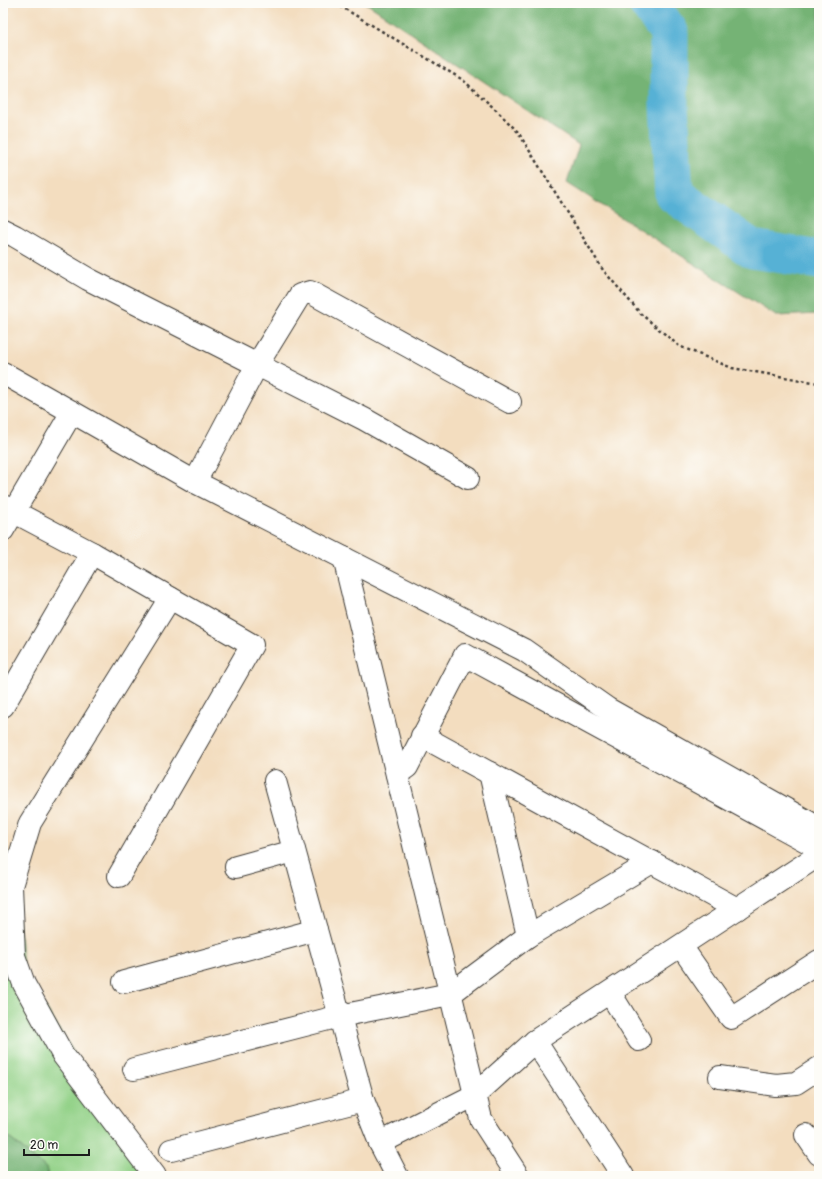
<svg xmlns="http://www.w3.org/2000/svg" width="822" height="1179" font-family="Pangolin,sans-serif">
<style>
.green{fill:#92d187;stroke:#577652}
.forest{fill:#75b374;stroke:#486848}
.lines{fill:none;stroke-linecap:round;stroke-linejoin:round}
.river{stroke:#57b1d5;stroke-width:39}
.minor-casing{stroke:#3c3934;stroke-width:24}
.path{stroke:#3c3934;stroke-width:2.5;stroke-dasharray:3 3;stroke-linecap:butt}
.minor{stroke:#fff;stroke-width:22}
</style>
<rect width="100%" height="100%" fill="#fdfcf7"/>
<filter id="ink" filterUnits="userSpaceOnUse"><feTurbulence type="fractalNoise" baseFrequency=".025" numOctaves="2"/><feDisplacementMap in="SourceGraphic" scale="8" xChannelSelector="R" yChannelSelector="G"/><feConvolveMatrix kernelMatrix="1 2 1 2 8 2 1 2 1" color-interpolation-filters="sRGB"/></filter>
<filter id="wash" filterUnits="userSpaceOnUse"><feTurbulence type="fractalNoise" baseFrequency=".012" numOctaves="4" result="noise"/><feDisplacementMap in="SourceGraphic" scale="16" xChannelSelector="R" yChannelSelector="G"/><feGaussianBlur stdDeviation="0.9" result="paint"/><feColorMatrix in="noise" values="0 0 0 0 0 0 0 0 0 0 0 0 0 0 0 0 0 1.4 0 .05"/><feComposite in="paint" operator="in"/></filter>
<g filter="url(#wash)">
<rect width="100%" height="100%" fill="#f3ddbf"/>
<polygon class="green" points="3,844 12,857 24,974 153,1176 48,1176 46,1168 3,1133"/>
<g class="forest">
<polygon points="366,3 819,3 819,314 776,316 567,183 579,145"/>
<polygon points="3,1133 46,1168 48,1176 3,1176"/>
</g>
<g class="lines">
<polyline class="river" points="648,3 669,32 669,105 674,194 752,249 819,260"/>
</g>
</g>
<g filter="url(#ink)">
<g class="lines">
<g class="minor-casing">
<g id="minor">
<polyline points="3,230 15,236 88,279 364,419 468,478"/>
<polyline points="3,373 72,412"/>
<polyline points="195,482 257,365 300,295 310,292 510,402"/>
<polyline points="3,506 92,553 252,645 119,876"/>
<polyline points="3,530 72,412 195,482 524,650 608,709 819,828"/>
<polyline points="344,558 481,1119 518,1176"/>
<polyline points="3,706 92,553"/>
<polyline points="422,736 737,909"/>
<polyline points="490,773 528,936"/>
<polyline points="397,774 407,767 465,655 819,848"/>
<polyline points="275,781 363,1100 380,1143 397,1176"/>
<polyline points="236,867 294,851"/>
<polyline points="681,946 731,1018 819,961"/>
<polyline points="124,982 316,930"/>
<polyline points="610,993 639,1040"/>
<polyline points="535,1041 623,1176"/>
<polyline points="134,1069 340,1016 450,994 528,936 652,862"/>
<polyline points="720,1077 776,1085 796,1083 819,1068"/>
<polyline points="806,1135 819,1154"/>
<polyline points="380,1143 475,1095 535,1041 819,855"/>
<polyline points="171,1150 363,1100"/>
<polyline points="155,1176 63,1055 24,984 14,956 11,886 30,823 170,598"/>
</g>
</g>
<g class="path">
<polyline points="46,3 52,5 69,3"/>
<polyline points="335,3 463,80 495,109 518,132 603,270 641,314 679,346 732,368 819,383"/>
</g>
<use href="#minor" class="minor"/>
</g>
</g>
<rect width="822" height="1179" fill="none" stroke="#fdfcf7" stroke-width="16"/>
<path d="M24 1149v6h65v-6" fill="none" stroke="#1c1c1c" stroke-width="2"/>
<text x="30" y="1149" font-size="12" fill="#1c1c1c" stroke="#fdfcf7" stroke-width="3" paint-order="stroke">20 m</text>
</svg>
